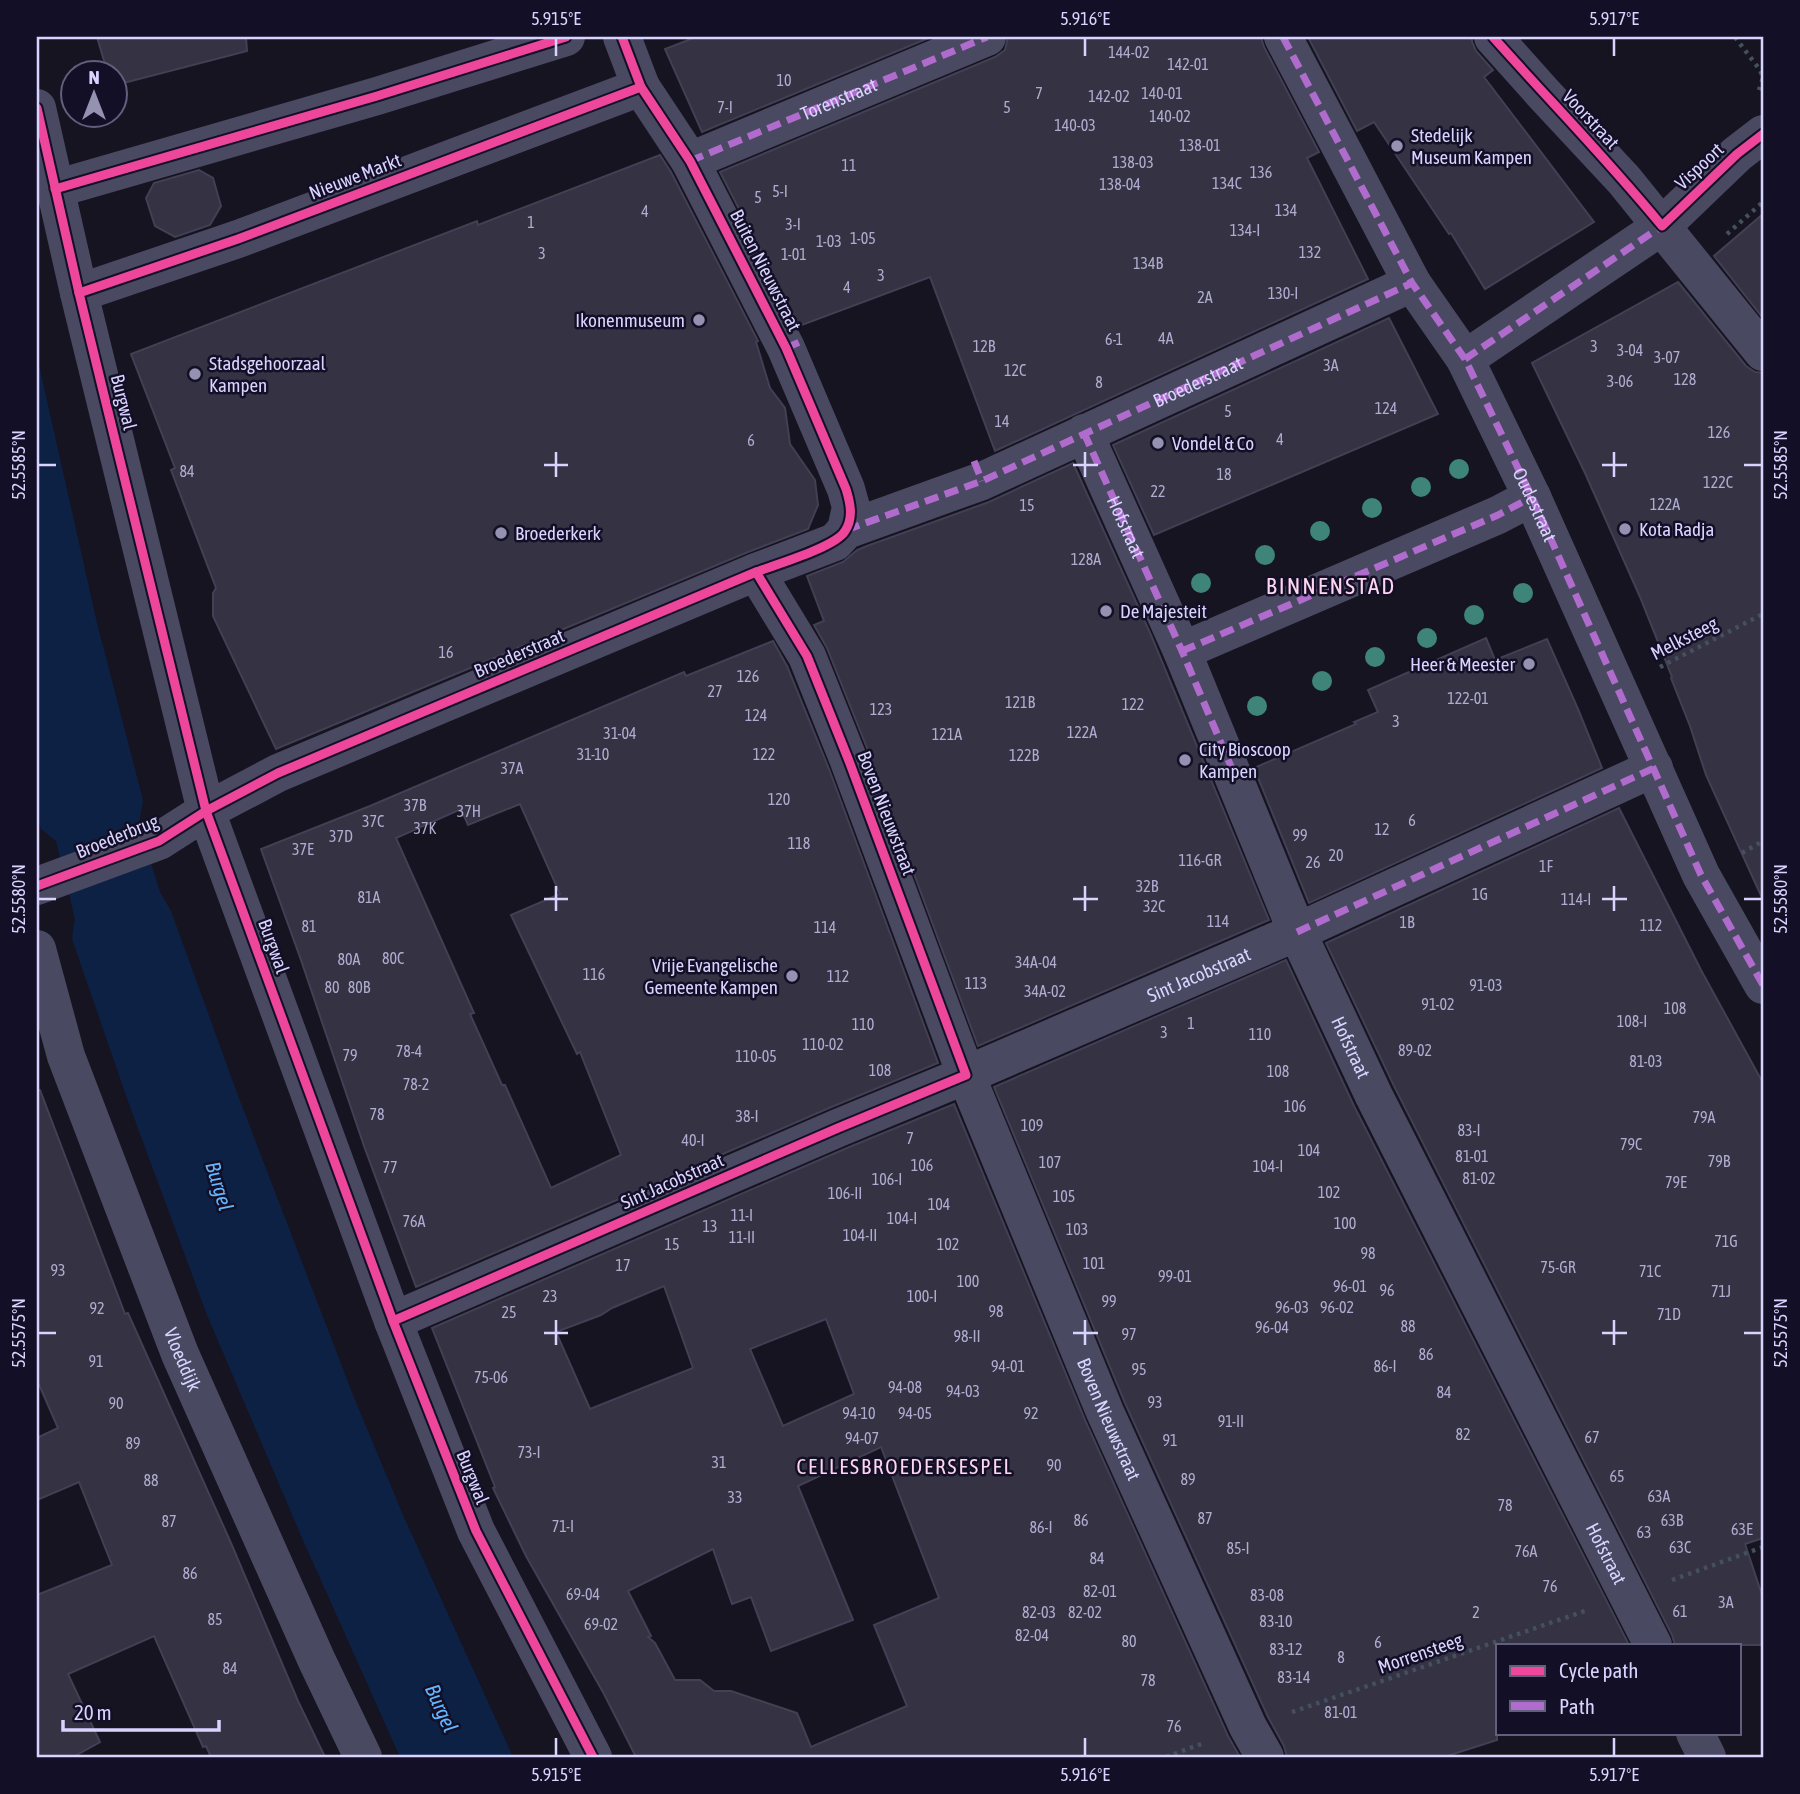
<svg xmlns="http://www.w3.org/2000/svg" width="1800" height="1794" font-family="'Asap Condensed',sans-serif">
<style>
.water{fill:#0d2144}
.building{fill:#343243;stroke:#433f54;stroke-width:2;fill-rule:evenodd}
.lines{fill:none;stroke-linecap:round;stroke-linejoin:round}
.path{stroke:#44505f;stroke-width:4.5;stroke-dasharray:3.5 5;stroke-linecap:butt}
.street{stroke:#4a4962;stroke-width:38}
.quiet{stroke:#b06ccc;stroke-width:7;stroke-dasharray:14 7;stroke-linecap:butt}
.cycleway-casing{stroke:#130f26;stroke-width:13}
.cycleway{stroke:#ed469a;stroke-width:9}
.tree{fill:#3e8478}
.ticks{fill:none;stroke:#d9d4ff;stroke-width:2.5}
.poi-dot{fill:#9591b1;stroke:#130f26;stroke-width:2.5}
.labels{text-anchor:middle;dominant-baseline:central;stroke-width:5;stroke-linejoin:round;paint-order:stroke}
.number-label{font-size:16px;fill:#b0acd0}
.street-label{font-size:19px;fill:#d9d4ff;stroke:#130f26}
.poi-label{font-size:19px;fill:#d9d4ff;stroke:#130f26;text-anchor:start}
.water-label{font-size:21px;font-style:italic;fill:#62b6ff;stroke:#130f26}
.neighbourhood-label{font-size:21px;letter-spacing:2px;fill:#ffd6f0;stroke:#130f26}
.quarter-label{font-size:23px;letter-spacing:2px;fill:#ffd6f0;stroke:#130f26}
.neatline{fill:none;stroke:#d9d4ff;stroke-width:2.5}
.ticks-label{font-size:18px;text-anchor:middle;fill:#d9d4ff}
</style>
<rect width="100%" height="100%" fill="#161421"/>
<polygon class="water" points="37,356 97,623 143,800 139,824 160,892 171,911 237,1093 353,1395 403,1515 513,1757 400,1757 302,1538 207,1315 129,1104 72,939 75,919 56,841 41,829 37,814"/>
<g class="building">
<polygon points="97,37 246,37 247,51 116,85 116,74 108,74"/>
<polygon points="696,37 931,37 702,132 665,49"/>
<polygon points="1008,37 1261,37 1264,47 1319,152 1307,158 1368,279 995,451 930,277 799,326 720,172 995,57 1005,50"/>
<polygon points="1308,37 1472,37 1472,42 1476,51 1493,70 1484,77 1594,222 1485,289 1451,233 1449,234 1374,122 1357,131"/>
<polygon points="660,155 671,172 758,341 756,342 770,388 785,408 790,444 815,480 818,505 808,529 748,552 276,749 213,616 213,593 216,588 171,470 175,468 131,354 477,221 478,225"/>
<polygon points="199,170 213,178 221,206 210,225 175,237 155,226 146,198 154,183"/>
<polygon points="1763,214 1763,318 1714,256"/>
<polygon points="1678,282 1746,366 1755,372 1763,373 1763,900 1706,775 1690,726 1671,678 1672,677 1640,597 1585,473 1532,363"/>
<polygon points="1389,318 1438,414 1154,535 1113,445"/>
<polygon points="1073,463 1151,635 1269,920 978,1046 869,753 827,648 814,625 824,621 807,576 843,562 857,550 867,546 989,502"/>
<polygon points="1486,638 1495,660 1547,639 1578,709 1602,768 1309,903 1254,768 1356,724 1354,722 1378,712 1368,690"/>
<path d="M773,641L787,666L829,769L938,1063L829,1108L416,1287L364,1146L301,960L261,849L370,806L684,672L686,676ZM520,804L560,894L511,915L577,1054L580,1052L621,1155L551,1188L505,1085H502L470,1014L474,1013L396,838L461,809L468,825Z"/>
<polygon points="1619,808 1701,970 1763,1083 1763,1538 1745,1544 1763,1598 1763,1645 1675,1645 1672,1635 1394,1086 1326,943"/>
<polygon points="1286,960 1354,1106 1629,1645 1497,1645 1497,1740 1444,1757 1287,1757 1284,1746 1268,1717 1125,1403 994,1087"/>
<polygon points="37,1090 40,1090 125,1314 128,1313 231,1543 298,1701 325,1757 211,1757 206,1746 203,1747 154,1636 68,1674 100,1742 73,1757 37,1757 37,1595 112,1565 79,1482 37,1500 37,1438 58,1428 37,1380"/>
<path d="M954,1104L1085,1420L1228,1736L1240,1757H636L604,1694L526,1556L493,1488L495,1487L432,1328L847,1148ZM664,1286L693,1368L590,1409L556,1332L601,1315L612,1308ZM826,1319L854,1394L783,1426L750,1349ZM881,1447L939,1598L874,1625L907,1706L811,1747L797,1713L731,1691H714L700,1680H675L655,1643L648,1637L651,1636L628,1591L713,1549L732,1604L751,1597L771,1651L853,1620L798,1486Z"/>
</g>
<g class="lines">
<g class="path">
<polyline points="1735,37 1760,70 1763,78 1759,90"/>
<polyline points="1727,234 1763,202"/>
<polyline points="1660,667 1763,614"/>
<polyline points="1742,853 1763,841"/>
<polyline points="1672,1580 1763,1547"/>
<polyline points="1292,1712 1585,1611"/>
<polyline points="1166,1757 1204,1743"/>
</g>
<g class="street">
<polyline points="622,37 641,87 690,161 786,348 846,489 851,507 846,530"/>
<polyline points="1283,37 1412,283 1465,359 1532,497 1701,875 1763,985"/>
<polyline points="1493,37 1542,92 1624,180 1763,352"/>
<polyline points="37,108 79,293 206,811 393,1321 476,1531 593,1757"/>
<polyline points="690,161 987,37"/>
<polyline points="55,189 377,96 566,37"/>
<polyline points="79,293 238,239 641,87"/>
<polyline points="1465,359 1662,226 1737,154 1763,134"/>
<path id="s1" d="M1084,433L1182,651L1297,932L1374,1096L1653,1645"/>
<path id="s2" d="M756,572L807,656L849,761L966,1075L1105,1412L1248,1727L1265,1757"/>
<polyline points="1182,651 1498,515 1532,497"/>
<polyline points="37,886 159,841 206,811 278,773 756,572 835,542 846,530 982,481 1412,283"/>
<path id="s3" d="M37,949L66,1056L180,1354L317,1661L363,1757"/>
<path id="s4" d="M393,1321L838,1128L966,1075L1297,932L1654,768"/>
<polyline points="1695,1733 1707,1757"/>
</g>
<g class="quiet">
<path id="s5" d="M1283,37L1412,283L1465,359L1532,497L1701,875L1763,985"/>
<path id="s6" d="M690,161L987,37"/>
<polyline points="786,348 802,341"/>
<polyline points="1465,359 1662,226"/>
<path id="s7" d="M1084,433L1182,651L1235,776"/>
<polyline points="974,461 982,481"/>
<path id="s8" d="M846,530L982,481L1412,283"/>
<polyline points="1182,651 1498,515 1532,497"/>
<polyline points="1297,932 1654,768"/>
</g>
<g class="cycleway-casing">
<g id="cycleway">
<path d="M1493,37C1549,100 1608,160 1662,226L1737,154L1763,134"/>
<polyline points="37,108 79,293 206,811 393,1321 476,1531 593,1757"/>
<polyline points="55,189 377,96 566,37"/>
<polyline points="79,293 238,239 641,87"/>
<path d="M37,886L159,841L206,811L278,773L756,572C775,565 836,547 845,531C854,518 850,502 846,489L786,348L690,161L641,87L622,37"/>
<polyline points="393,1321 838,1128 966,1075 849,761 807,656 756,572"/>
</g>
</g>
<use href="#cycleway" class="cycleway"/>
</g>
<g class="tree">
<circle cx="1459" cy="469" r="10"/>
<circle cx="1421" cy="487" r="10"/>
<circle cx="1372" cy="508" r="10"/>
<circle cx="1320" cy="531" r="10"/>
<circle cx="1265" cy="555" r="10"/>
<circle cx="1201" cy="583" r="10"/>
<circle cx="1523" cy="593" r="10"/>
<circle cx="1474" cy="615" r="10"/>
<circle cx="1427" cy="638" r="10"/>
<circle cx="1375" cy="657" r="10"/>
<circle cx="1322" cy="681" r="10"/>
<circle cx="1257" cy="706" r="10"/>
</g>
<path class="ticks" d="M556,38V56M1085,38V56M1614,38V56M556,452V477M1085,452V477M1614,452V477M38,465H56M544,465H568M1073,465H1098M1602,465H1627M1744,465H1762M556,886V911M1085,886V911M1614,886V911M38,899H56M544,899H568M1073,899H1098M1602,899H1627M1744,899H1762M556,1320V1345M1085,1320V1345M1614,1320V1345M38,1333H56M544,1333H568M1073,1333H1098M1602,1333H1627M1744,1333H1762M556,1738V1756M1085,1738V1756M1614,1738V1756"/>
<g class="poi-dot">
<circle cx="1397" cy="146" r="7"/>
<circle cx="699" cy="320" r="7"/>
<circle cx="195" cy="374" r="7"/>
<circle cx="1158" cy="443" r="7"/>
<circle cx="1625" cy="529" r="7"/>
<circle cx="501" cy="533" r="7"/>
<circle cx="1106" cy="611" r="7"/>
<circle cx="1529" cy="664" r="7"/>
<circle cx="1185" cy="760" r="7"/>
<circle cx="792" cy="976" r="7"/>
</g>
<g class="labels">
<g class="number-label">
<text x="1129" y="52">144-02</text>
<text x="1188" y="64">142-01</text>
<text x="784" y="80">10</text>
<text x="1039" y="93">7</text>
<text x="1162" y="93">140-01</text>
<text x="1109" y="96">142-02</text>
<text x="725" y="107">7-I</text>
<text x="1007" y="107">5</text>
<text x="1170" y="116">140-02</text>
<text x="1075" y="125">140-03</text>
<text x="1200" y="145">138-01</text>
<text x="1133" y="162">138-03</text>
<text x="849" y="165">11</text>
<text x="1261" y="172">136</text>
<text x="1227" y="183">134C</text>
<text x="1120" y="184">138-04</text>
<text x="780" y="191">5-I</text>
<text x="758" y="197">5</text>
<text x="1286" y="210">134</text>
<text x="645" y="211">4</text>
<text x="531" y="222">1</text>
<text x="793" y="224">3-I</text>
<text x="1245" y="230">134-I</text>
<text x="863" y="238">1-05</text>
<text x="829" y="241">1-03</text>
<text x="1310" y="252">132</text>
<text x="542" y="253">3</text>
<text x="794" y="254">1-01</text>
<text x="1148" y="263">134B</text>
<text x="881" y="275">3</text>
<text x="847" y="287">4</text>
<text x="1283" y="293">130-I</text>
<text x="1205" y="297">2A</text>
<text x="1166" y="338">4A</text>
<text x="1114" y="339">6-1</text>
<text x="984" y="346">12B</text>
<text x="1594" y="346">3</text>
<text x="1630" y="350">3-04</text>
<text x="1667" y="357">3-07</text>
<text x="1331" y="365">3A</text>
<text x="1015" y="370">12C</text>
<text x="1685" y="379">128</text>
<text x="1620" y="381">3-06</text>
<text x="1099" y="382">8</text>
<text x="1386" y="408">124</text>
<text x="1228" y="411">5</text>
<text x="1002" y="421">14</text>
<text x="1719" y="432">126</text>
<text x="1280" y="439">4</text>
<text x="751" y="440">6</text>
<text x="187" y="471">84</text>
<text x="1224" y="474">18</text>
<text x="1718" y="482">122C</text>
<text x="1158" y="491">22</text>
<text x="1665" y="504">122A</text>
<text x="1027" y="505">15</text>
<text x="1086" y="559">128A</text>
<text x="446" y="652">16</text>
<text x="748" y="676">126</text>
<text x="715" y="691">27</text>
<text x="1468" y="698">122-01</text>
<text x="1020" y="702">121B</text>
<text x="1133" y="704">122</text>
<text x="881" y="709">123</text>
<text x="756" y="715">124</text>
<text x="1396" y="721">3</text>
<text x="1082" y="732">122A</text>
<text x="620" y="733">31-04</text>
<text x="947" y="734">121A</text>
<text x="593" y="754">31-10</text>
<text x="764" y="754">122</text>
<text x="1024" y="755">122B</text>
<text x="512" y="768">37A</text>
<text x="779" y="799">120</text>
<text x="415" y="805">37B</text>
<text x="469" y="811">37H</text>
<text x="1412" y="820">6</text>
<text x="373" y="821">37C</text>
<text x="425" y="828">37K</text>
<text x="1382" y="829">12</text>
<text x="1300" y="835">99</text>
<text x="341" y="836">37D</text>
<text x="799" y="843">118</text>
<text x="303" y="849">37E</text>
<text x="1336" y="855">20</text>
<text x="1200" y="860">116-GR</text>
<text x="1313" y="862">26</text>
<text x="1546" y="866">1F</text>
<text x="1147" y="886">32B</text>
<text x="1480" y="894">1G</text>
<text x="369" y="897">81A</text>
<text x="1576" y="899">114-I</text>
<text x="1154" y="906">32C</text>
<text x="1218" y="921">114</text>
<text x="1407" y="922">1B</text>
<text x="1651" y="925">112</text>
<text x="309" y="926">81</text>
<text x="825" y="927">114</text>
<text x="393" y="958">80C</text>
<text x="349" y="959">80A</text>
<text x="1036" y="962">34A-04</text>
<text x="594" y="974">116</text>
<text x="838" y="976">112</text>
<text x="976" y="983">113</text>
<text x="1486" y="985">91-03</text>
<text x="332" y="987">80</text>
<text x="359" y="987">80B</text>
<text x="1045" y="991">34A-02</text>
<text x="1438" y="1004">91-02</text>
<text x="1675" y="1008">108</text>
<text x="1632" y="1021">108-I</text>
<text x="1191" y="1023">1</text>
<text x="863" y="1024">110</text>
<text x="1164" y="1032">3</text>
<text x="1260" y="1034">110</text>
<text x="823" y="1044">110-02</text>
<text x="1415" y="1050">89-02</text>
<text x="409" y="1051">78-4</text>
<text x="350" y="1055">79</text>
<text x="756" y="1056">110-05</text>
<text x="1646" y="1061">81-03</text>
<text x="880" y="1070">108</text>
<text x="1278" y="1071">108</text>
<text x="416" y="1084">78-2</text>
<text x="1295" y="1106">106</text>
<text x="377" y="1114">78</text>
<text x="747" y="1116">38-I</text>
<text x="1704" y="1117">79A</text>
<text x="1032" y="1125">109</text>
<text x="1469" y="1130">83-I</text>
<text x="910" y="1138">7</text>
<text x="693" y="1140">40-I</text>
<text x="1631" y="1144">79C</text>
<text x="1309" y="1150">104</text>
<text x="1472" y="1156">81-01</text>
<text x="1719" y="1161">79B</text>
<text x="1050" y="1162">107</text>
<text x="922" y="1165">106</text>
<text x="1268" y="1166">104-I</text>
<text x="390" y="1167">77</text>
<text x="1479" y="1178">81-02</text>
<text x="887" y="1179">106-I</text>
<text x="1676" y="1182">79E</text>
<text x="1329" y="1192">102</text>
<text x="845" y="1193">106-II</text>
<text x="1064" y="1196">105</text>
<text x="939" y="1204">104</text>
<text x="742" y="1215">11-I</text>
<text x="902" y="1218">104-I</text>
<text x="414" y="1221">76A</text>
<text x="1345" y="1223">100</text>
<text x="710" y="1226">13</text>
<text x="1077" y="1229">103</text>
<text x="860" y="1235">104-II</text>
<text x="742" y="1237">11-II</text>
<text x="1726" y="1241">71G</text>
<text x="672" y="1244">15</text>
<text x="948" y="1244">102</text>
<text x="1368" y="1253">98</text>
<text x="1094" y="1263">101</text>
<text x="623" y="1265">17</text>
<text x="1558" y="1267">75-GR</text>
<text x="58" y="1270">93</text>
<text x="1650" y="1271">71C</text>
<text x="1175" y="1276">99-01</text>
<text x="968" y="1281">100</text>
<text x="1350" y="1286">96-01</text>
<text x="1387" y="1290">96</text>
<text x="1721" y="1291">71J</text>
<text x="550" y="1296">23</text>
<text x="922" y="1296">100-I</text>
<text x="1109" y="1301">99</text>
<text x="1292" y="1307">96-03</text>
<text x="1337" y="1307">96-02</text>
<text x="97" y="1308">92</text>
<text x="996" y="1311">98</text>
<text x="509" y="1312">25</text>
<text x="1669" y="1314">71D</text>
<text x="1408" y="1326">88</text>
<text x="1272" y="1327">96-04</text>
<text x="1129" y="1334">97</text>
<text x="967" y="1336">98-II</text>
<text x="1426" y="1354">86</text>
<text x="96" y="1361">91</text>
<text x="1008" y="1366">94-01</text>
<text x="1385" y="1366">86-I</text>
<text x="1139" y="1369">95</text>
<text x="491" y="1377">75-06</text>
<text x="905" y="1387">94-08</text>
<text x="963" y="1391">94-03</text>
<text x="1444" y="1392">84</text>
<text x="1155" y="1402">93</text>
<text x="116" y="1403">90</text>
<text x="859" y="1413">94-10</text>
<text x="915" y="1413">94-05</text>
<text x="1031" y="1413">92</text>
<text x="1231" y="1421">91-II</text>
<text x="1463" y="1434">82</text>
<text x="1592" y="1437">67</text>
<text x="862" y="1438">94-07</text>
<text x="1170" y="1440">91</text>
<text x="133" y="1443">89</text>
<text x="529" y="1452">73-I</text>
<text x="719" y="1462">31</text>
<text x="1054" y="1465">90</text>
<text x="1617" y="1476">65</text>
<text x="1188" y="1479">89</text>
<text x="151" y="1480">88</text>
<text x="1659" y="1496">63A</text>
<text x="735" y="1497">33</text>
<text x="1505" y="1505">78</text>
<text x="1205" y="1518">87</text>
<text x="1081" y="1520">86</text>
<text x="1672" y="1520">63B</text>
<text x="169" y="1521">87</text>
<text x="563" y="1526">71-I</text>
<text x="1041" y="1527">86-I</text>
<text x="1742" y="1529">63E</text>
<text x="1644" y="1532">63</text>
<text x="1680" y="1547">63C</text>
<text x="1238" y="1548">85-I</text>
<text x="1526" y="1551">76A</text>
<text x="1097" y="1558">84</text>
<text x="190" y="1573">86</text>
<text x="1550" y="1586">76</text>
<text x="1100" y="1591">82-01</text>
<text x="583" y="1594">69-04</text>
<text x="1267" y="1595">83-08</text>
<text x="1726" y="1602">3A</text>
<text x="1680" y="1611">61</text>
<text x="1039" y="1612">82-03</text>
<text x="1085" y="1612">82-02</text>
<text x="1476" y="1612">2</text>
<text x="215" y="1619">85</text>
<text x="1276" y="1621">83-10</text>
<text x="601" y="1624">69-02</text>
<text x="1032" y="1635">82-04</text>
<text x="1129" y="1641">80</text>
<text x="1378" y="1642">6</text>
<text x="1286" y="1649">83-12</text>
<text x="1341" y="1657">8</text>
<text x="230" y="1668">84</text>
<text x="1294" y="1677">83-14</text>
<text x="1148" y="1680">78</text>
<text x="1341" y="1712">81-01</text>
<text x="1174" y="1726">76</text>
</g>
<g class="street-label">
<text stroke="none"><textPath href="#s6" startOffset="161">Torenstraat</textPath></text>
<text transform="translate(1591 119) rotate(47)">Voorstraat</text>
<text transform="translate(1699 166) rotate(-43)">Vispoort</text>
<text transform="translate(355 176) rotate(-21)">Nieuwe Markt</text>
<text transform="translate(766 270) rotate(63)">Buiten Nieuwstraat</text>
<text stroke="none"><textPath href="#s8" startOffset="382">Broederstraat</textPath></text>
<text transform="translate(124 402) rotate(76)">Burgwal</text>
<text stroke="none"><textPath href="#s5" startOffset="532">Oudestraat</textPath></text>
<text stroke="none"><textPath href="#s7" startOffset="103">Hofstraat</textPath></text>
<text transform="translate(1684 638) rotate(-27)">Melksteeg</text>
<text transform="translate(519 653) rotate(-23)">Broederstraat</text>
<text transform="translate(887 813) rotate(69)">Boven Nieuwstraat</text>
<text transform="translate(117 836) rotate(-22)">Broederbrug</text>
<text transform="translate(274 946) rotate(70)">Burgwal</text>
<text stroke="none"><textPath href="#s4" startOffset="877">Sint Jacobstraat</textPath></text>
<text stroke="none"><textPath href="#s1" startOffset="670">Hofstraat</textPath></text>
<text transform="translate(672 1181) rotate(-24)">Sint Jacobstraat</text>
<text stroke="none"><textPath href="#s3" startOffset="436">Vloeddijk</textPath></text>
<text stroke="none"><textPath href="#s2" startOffset="919">Boven Nieuwstraat</textPath></text>
<text transform="translate(473 1477) rotate(68)">Burgwal</text>
<text stroke="none"><textPath href="#s1" startOffset="1237">Hofstraat</textPath></text>
<text transform="translate(1420 1653) rotate(-19)">Morrensteeg</text>
</g>
<g class="poi-label">
<text x="1411" y="135">Stedelijk<tspan x="1411" dy="22">Museum Kampen</tspan></text>
<text x="685" y="320" text-anchor="end">Ikonenmuseum</text>
<text x="209" y="363">Stadsgehoorzaal<tspan x="209" dy="22">Kampen</tspan></text>
<text x="1172" y="443">Vondel &amp; Co</text>
<text x="1639" y="529">Kota Radja</text>
<text x="515" y="533">Broederkerk</text>
<text x="1120" y="611">De Majesteit</text>
<text x="1515" y="664" text-anchor="end">Heer &amp; Meester</text>
<text x="1199" y="749">City Bioscoop<tspan x="1199" dy="22">Kampen</tspan></text>
<text x="778" y="965" text-anchor="end">Vrije Evangelische<tspan x="778" dy="22">Gemeente Kampen</tspan></text>
</g>
<g class="water-label">
<text transform="translate(220 1186) rotate(73)">Burgel</text>
<text transform="translate(442 1708) rotate(66)">Burgel</text>
</g>
<g class="neighbourhood-label">
<text x="905" y="1466">CELLESBROEDERSESPEL</text>
</g>
<g class="quarter-label">
<text x="1331" y="586">BINNENSTAD</text>
</g>
</g>
<rect width="1800" height="1794" fill="none" stroke="#130f26" stroke-width="77"/>
<rect x="1496" y="1644" width="245" height="91" fill="#130f26" stroke="#625e7d" stroke-width="2"/>
<rect x="1510" y="1666" width="35" height="10" fill="#ed469a" stroke="#625e7d" stroke-width="2"/>
<text x="1559" y="1678" font-size="21" fill="#d9d4ff">Cycle path</text>
<rect x="1510" y="1701" width="35" height="10" fill="#b06ccc" stroke="#625e7d" stroke-width="2"/>
<text x="1559" y="1714" font-size="21" fill="#d9d4ff">Path</text>
<g transform="translate(94 94)"><circle r="33" fill="#130f26" stroke="#625e7d" stroke-width="2"/>
<path d="M0-5L12 26L0 18L-12 26Z" fill="#9591b1"/>
<text y="-10" font-size="19" font-weight="bold" text-anchor="middle" fill="#d9d4ff">N</text>
</g>
<path d="M63 1720v10h156v-10" fill="none" stroke="#d9d4ff" stroke-width="3.5"/>
<text x="74" y="1720" font-size="21" fill="#d9d4ff" stroke="#130f26" stroke-width="5" paint-order="stroke">20 m</text>
<rect x="38" y="38" width="1724" height="1718" class="neatline"/>
<g class="ticks-label">
<text x="556" y="25">5.915°E</text>
<text x="1085" y="25">5.916°E</text>
<text x="1614" y="25">5.917°E</text>
<text transform="translate(19 465) rotate(-90)" y="6">52.5585°N</text>
<text transform="translate(1781 465) rotate(-90)" y="6">52.5585°N</text>
<text transform="translate(19 899) rotate(-90)" y="6">52.5580°N</text>
<text transform="translate(1781 899) rotate(-90)" y="6">52.5580°N</text>
<text transform="translate(19 1333) rotate(-90)" y="6">52.5575°N</text>
<text transform="translate(1781 1333) rotate(-90)" y="6">52.5575°N</text>
<text x="556" y="1781">5.915°E</text>
<text x="1085" y="1781">5.916°E</text>
<text x="1614" y="1781">5.917°E</text>
</g>
</svg>
